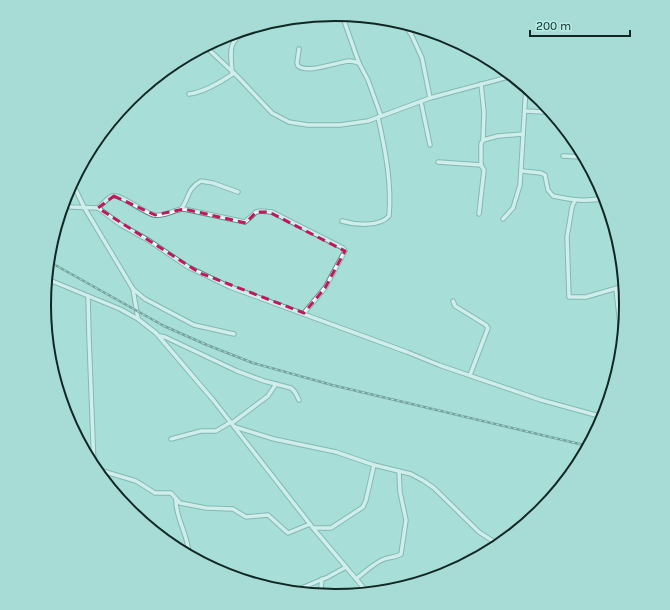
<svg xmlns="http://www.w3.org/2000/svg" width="670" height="610" font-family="Karla,sans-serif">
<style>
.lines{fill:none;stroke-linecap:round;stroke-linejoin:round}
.minor-casing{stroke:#568b85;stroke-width:5.5}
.minor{stroke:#fff;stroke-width:3.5}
.rail-casing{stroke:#3a5956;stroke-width:2.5}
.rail{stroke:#b4ece5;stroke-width:1;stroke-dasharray:3;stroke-linecap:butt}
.marked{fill:none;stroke:#c2185b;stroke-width:3;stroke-dasharray:8 5;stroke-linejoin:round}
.rim{fill:none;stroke:#112724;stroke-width:2}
</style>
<rect width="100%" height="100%" fill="#a7ded8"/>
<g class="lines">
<g class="minor-casing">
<g id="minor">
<polyline points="342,15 359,63 368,80 381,116"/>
<polyline points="404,23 412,36 422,58 430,98"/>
<polyline points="444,36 448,41 456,43"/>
<polyline points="205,46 238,77 272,113 289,122 308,125 340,125 368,121 430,98 512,76"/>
<path d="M299,49L297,63L298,66C308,74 337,62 349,61C353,61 356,62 359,63"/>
<path d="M232,72C230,47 228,42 250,28"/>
<path d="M189,94C205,92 221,82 234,73"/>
<polyline points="421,102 430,145"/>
<polyline points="525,111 544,112 547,106"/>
<polyline points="483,140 498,136 523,134"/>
<polyline points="563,156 581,157 582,152"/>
<polyline points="438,162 481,165 481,144 483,140 484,112 481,84"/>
<path d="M522,171L541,173L545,175L548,190L553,196C572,200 586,202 605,198"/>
<polyline points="72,182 84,207 133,289 145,299 194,325 234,334"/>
<polyline points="600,199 602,190"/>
<polyline points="575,200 572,207 567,237 569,297 586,297 624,286"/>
<polyline points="63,203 71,207 98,208 121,225 148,240 188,267 230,287 407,352 439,365 541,400 603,417"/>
<path d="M98,208C102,205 107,198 112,196C120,193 144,213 154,215C165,217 174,209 184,209L245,222L256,212L260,211L272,212L343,248L345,251L325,288L304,313"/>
<path d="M181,209C189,200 186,189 201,181L213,183L238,192"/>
<polyline points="479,214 484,170 481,165"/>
<polyline points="503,219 513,208 520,185 526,87"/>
<path d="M342,221C355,225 380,227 389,216C392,183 385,149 378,117"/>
<polyline points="615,230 614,242 615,248 620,248"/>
<polyline points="47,279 120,309 138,319 156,333 214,401 313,528 368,593"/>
<polyline points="133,289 138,319"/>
<polyline points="616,289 620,324"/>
<polyline points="88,296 89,337 94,467"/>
<polyline points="453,301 455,306 486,325 488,328 470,375"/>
<polyline points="160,336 165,337 237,371 264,381 291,388 295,392 299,400"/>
<polyline points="232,423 268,396 276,384"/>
<polyline points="235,427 274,439 336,452 374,465 411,474 424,481 434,488 479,532 499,545"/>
<polyline points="171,439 201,431 216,431 231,422"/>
<polyline points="94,465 99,470 136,481 155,493 171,493 180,503 206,508 233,509 246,517 268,515 288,533 310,524"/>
<polyline points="558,490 561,480"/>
<path d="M176,499C175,518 189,536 189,555"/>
<polyline points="313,528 331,528 363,507 366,500 374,465"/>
<path d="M356,579C364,573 373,564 382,560C388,557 395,558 401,554L406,520L400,492L399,471"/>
<polyline points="292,592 328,577 346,567"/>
<polyline points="320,595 322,579"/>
</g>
</g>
<use href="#minor" class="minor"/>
<g class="rail-casing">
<polyline id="rail" points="48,261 164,326 207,345 253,363 332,385 588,446"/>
</g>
<use href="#rail" class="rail"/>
</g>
<path d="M0 0H670V610H0ZM114,196L155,215L184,209L246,223L256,212H269L345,251L325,288L304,313L200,273L98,208Z" fill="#a7ded8" fill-opacity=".55" fill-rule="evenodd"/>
<path class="marked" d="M114,196L155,215L184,209L246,223L256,212H269L345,251L325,288L304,313L200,273L98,208Z"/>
<path d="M0 0H670V610H0ZM51 305a284 284 0 1 1 568 0a284 284 0 1 1-568 0Z" fill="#a7dcd6" fill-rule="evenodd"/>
<path class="rim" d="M51 305a284 284 0 1 1 568 0a284 284 0 1 1-568 0Z"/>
<path d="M530 30v6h100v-6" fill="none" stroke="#112724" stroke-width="2"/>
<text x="536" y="30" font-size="12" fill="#112724" stroke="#b4ece5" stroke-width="3" paint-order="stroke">200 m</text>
</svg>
